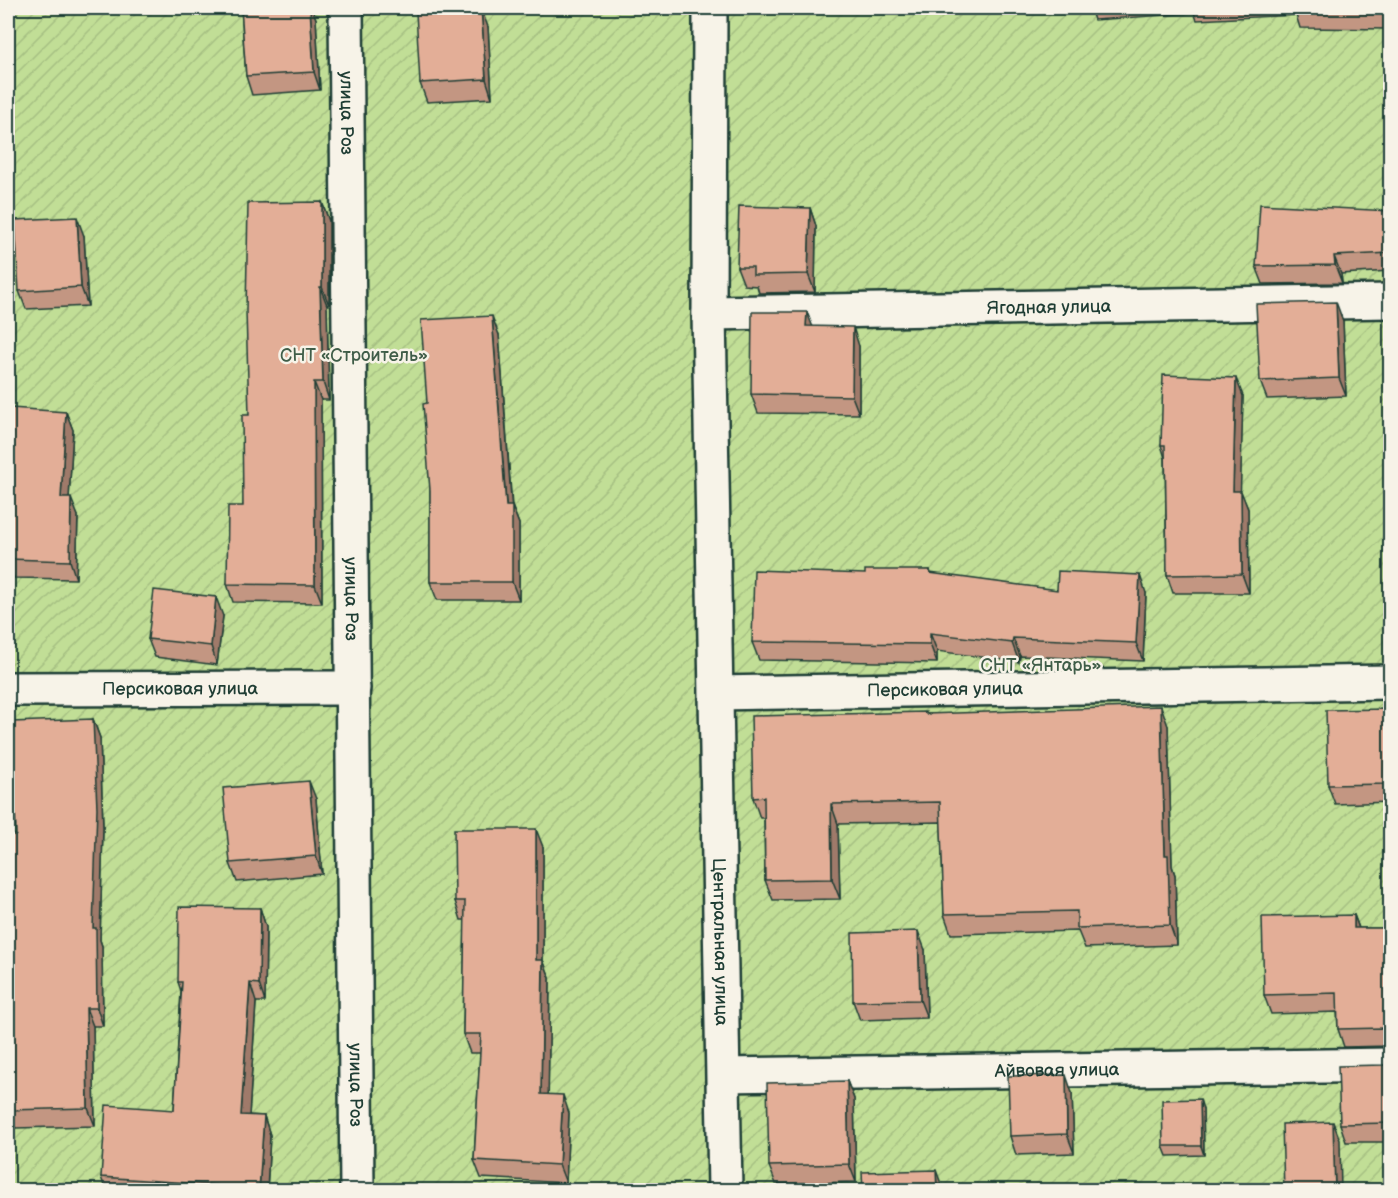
<svg xmlns="http://www.w3.org/2000/svg" width="1398" height="1198" font-family="'Balsamiq Sans',sans-serif">
<style>
.garden{fill:url(#garden-furrows);stroke:#708e65;stroke-width:1.5}
.lines{fill:none;stroke-linecap:round;stroke-linejoin:round}
.minor-casing{stroke:#1f3d34;stroke-width:38}
.minor{stroke:#f7f3e8;stroke-width:33}
.wall{fill:#c39682;stroke:#1f3d34;stroke-width:1.5}
.shaded-wall{fill:#9f7a6a;stroke:#1f3d34;stroke-width:1.5}
.building{fill:#e3ae97;stroke:#1f3d34;stroke-width:1.5}
.labels{text-anchor:middle;dominant-baseline:central;stroke-width:5;stroke-linejoin:round;paint-order:stroke}
.street-label{font-size:18px;fill:#1f3d34;stroke:#f7f3e8}
.park-label{font-size:18px;fill:#3f5d48;stroke:#f7f3e8}
</style>
<defs>
<pattern id="garden-furrows" width="10" height="10" patternUnits="userSpaceOnUse" patternTransform="scale(1.5)"><rect width="10" height="10" fill="#c1de96"/><path d="M-1 1l2-2M0 10L10 0M9 11l2-2" fill="none" stroke="#a5bf82"/></pattern>
</defs>
<rect width="100%" height="100%" fill="#f3e5d8"/>
<filter id="ink" filterUnits="userSpaceOnUse"><feTurbulence type="fractalNoise" baseFrequency=".0167" numOctaves="2"/><feDisplacementMap in="SourceGraphic" scale="12" xChannelSelector="R" yChannelSelector="G"/><feConvolveMatrix kernelMatrix="1 2 1 2 8 2 1 2 1" color-interpolation-filters="sRGB"/></filter>
<g filter="url(#ink)">
<rect class="garden" x="8" y="8" width="1382" height="1182"/>
<g class="lines">
<g class="minor-casing">
<g id="minor">
<path id="s1" d="M346,8L357,1190"/>
<path id="s2" d="M710,8L709,313L725,1190"/>
<path id="s3" d="M709,313L1390,301"/>
<path id="s4" d="M8,689L353,688"/>
<path id="s5" d="M717,693L1390,682"/>
<path id="s6" d="M724,1075L1390,1065"/>
</g>
</g>
<use href="#minor" class="minor"/>
</g>
<g class="wall">
<polygon points="241,8 312,8 316,19 320,90 252,95 246,76"/>
<polygon points="977,8 1390,8 1390,29 1300,28 1296,15 1197,20 1194,13 1094,20 1092,14 979,14"/>
<polygon points="488,27 492,98 427,102 420,83"/>
<polygon points="1390,195 1390,271 1341,274 1342,283 1263,284 1256,266 1390,211"/>
<polygon points="322,202 329,221 329,305 327,305 329,400 321,400 322,603 233,602 227,584 243,506 249,415"/>
<polygon points="810,208 816,226 815,292 759,293 757,286 744,285 737,267"/>
<polygon points="84,236 88,306 26,309 19,291"/>
<polygon points="1343,321 1346,396 1267,399 1260,381"/>
<polygon points="812,326 859,346 859,414 758,413 751,394"/>
<polygon points="499,335 512,506 519,524 519,600 437,600 430,582 430,490 427,403"/>
<polygon points="1243,396 1240,491 1248,509 1249,593 1173,593 1167,575 1165,458 1161,445"/>
<polygon points="66,412 73,430 69,498 78,516 76,579 14,578 8,560 10,477 8,472 8,467"/>
<polygon points="930,570 931,574 1057,590 1146,593 1143,661 1020,656 1019,662 937,651 937,663 759,660 752,642 865,574"/>
<polygon points="223,616 217,665 155,657 148,639"/>
<polygon points="1390,709 1390,802 1335,804 1328,785"/>
<polygon points="927,714 1168,726 1172,866 1175,875 1177,945 1085,948 1078,931 951,934 944,914 941,822 838,824 840,899 773,900 765,880 764,818 760,818 753,798"/>
<polygon points="93,719 100,738 103,827 100,940 102,946 103,1026 93,1026 95,1126 15,1128 9,1110 16,835"/>
<polygon points="316,799 322,874 237,882 230,863"/>
<polygon points="543,847 543,960 550,978 548,1094 569,1113 566,1183 481,1178 474,1160 480,1053 470,1053 463,1034 465,920 461,920 455,901"/>
<polygon points="260,908 266,927 265,1002 256,1002 249,1115 264,1116 270,1135 267,1191 106,1191 101,1177 174,1110 181,991 178,982"/>
<polygon points="1354,915 1359,928 1390,928 1390,1046 1344,1047 1338,1029 1337,1012 1271,1014 1264,995"/>
<polygon points="925,950 927,1018 860,1020 853,1001"/>
<polygon points="1390,1063 1390,1142 1346,1142 1340,1124 1384,1065"/>
<polygon points="847,1081 854,1099 856,1182 776,1184 769,1166"/>
<polygon points="1072,1093 1074,1153 1016,1155 1010,1136"/>
<polygon points="1203,1109 1204,1155 1167,1156 1163,1146"/>
</g>
<g class="shaded-wall">
<polygon points="310,8 312,8 316,19 320,90 314,72"/>
<polygon points="481,8 488,27 492,98 486,79"/>
<polygon points="322,202 329,221 329,305 322,287"/>
<polygon points="810,208 816,226 815,292 808,274"/>
<polygon points="77,217 84,236 88,306 81,287"/>
<polygon points="1334,256 1341,274 1342,283 1335,265"/>
<polygon points="320,287 327,305 329,400 323,382"/>
<polygon points="1336,302 1343,321 1346,396 1339,378"/>
<polygon points="807,312 814,330 806,326"/>
<polygon points="492,316 499,335 512,512 512,506 519,524 519,600 512,582"/>
<polygon points="853,327 859,346 859,414 852,396"/>
<polygon points="1236,378 1243,396 1240,509 1233,491"/>
<polygon points="314,382 321,400 322,603 315,585"/>
<polygon points="66,412 73,430 68,516 61,498"/>
<polygon points="1241,491 1248,509 1249,593 1242,574"/>
<polygon points="71,498 78,516 76,579 70,561"/>
<polygon points="1140,575 1146,593 1143,661 1136,643"/>
<polygon points="216,597 223,616 217,665 211,646"/>
<polygon points="930,633 937,651 937,663 930,644"/>
<polygon points="1013,638 1020,656 1019,662 1012,643"/>
<polygon points="1161,706 1168,726 1172,866 1175,875 1177,945 1170,925 1165,855"/>
<polygon points="93,719 100,738 103,827 100,940 102,946 103,1026 97,1008 93,928"/>
<polygon points="309,781 316,799 322,874 316,856"/>
<polygon points="831,804 838,824 840,899 832,879"/>
<polygon points="536,829 543,847 543,978 536,960"/>
<polygon points="260,908 266,927 265,1002 259,984"/>
<polygon points="1354,915 1361,934 1354,928"/>
<polygon points="918,931 925,950 927,1018 920,1000"/>
<polygon points="543,960 550,978 548,1112 541,1094"/>
<polygon points="250,983 256,1002 248,1133 241,1115"/>
<polygon points="86,1008 93,1026 95,1126 88,1108"/>
<polygon points="1066,1075 1072,1093 1074,1153 1067,1134"/>
<polygon points="847,1081 854,1099 856,1182 849,1164"/>
<polygon points="563,1095 569,1113 566,1183 559,1165"/>
<polygon points="1200,1099 1203,1109 1204,1155 1201,1146"/>
<polygon points="264,1116 270,1135 267,1191 259,1191"/>
<polygon points="1333,1122 1340,1140 1341,1191 1335,1191"/>
<polygon points="936,1170 943,1189 943,1191 937,1191"/>
</g>
<g class="building">
<polygon points="241,8 310,8 314,72 246,76"/>
<polygon points="481,8 486,79 420,83 416,12"/>
<polygon points="1294,8 1390,8 1390,10 1374,11 1294,9"/>
<polygon points="1389,195 1390,195 1390,253 1334,256 1335,265 1256,266 1260,204 1390,211"/>
<polygon points="322,202 322,287 320,287 323,382 314,382 315,585 227,584 228,506 243,506 242,415 249,415 246,311 248,203"/>
<polygon points="739,206 810,208 808,274 753,275 753,267 737,267"/>
<polygon points="77,217 81,287 19,291 15,220"/>
<polygon points="1336,302 1339,378 1260,381 1256,304"/>
<polygon points="752,312 807,312 806,326 853,327 852,396 751,394"/>
<polygon points="492,316 506,506 512,506 512,582 430,582 430,490 423,404 427,403 421,320"/>
<polygon points="1163,375 1236,378 1233,491 1241,491 1242,574 1167,575 1165,445 1161,445"/>
<polygon points="11,408 66,412 61,498 71,498 70,561 8,559 10,471 8,471 8,467"/>
<polygon points="754,570 865,574 865,570 930,570 930,573 1057,590 1058,571 1140,575 1136,643 1013,638 1012,643 930,633 930,644 752,642"/>
<polygon points="154,590 216,597 211,646 148,639"/>
<polygon points="1161,706 1165,855 1168,855 1170,925 1077,928 1077,911 944,914 940,802 831,804 832,879 765,880 764,797 753,798 751,716 926,712 926,714"/>
<polygon points="1390,709 1390,784 1328,785 1326,710"/>
<polygon points="93,719 97,808 93,928 96,928 97,1008 86,1008 88,1108 9,1110 8,1035 11,1035 9,907 10,835 16,835 12,722"/>
<polygon points="309,781 316,856 230,863 223,788"/>
<polygon points="454,829 536,829 536,960 543,960 541,1094 563,1095 559,1165 474,1160 481,1034 463,1034 465,901 455,901"/>
<polygon points="179,907 260,908 259,984 250,983 241,1115 264,1116 259,1191 217,1191 217,1185 101,1177 106,1105 174,1110 182,982 178,982"/>
<polygon points="1354,915 1354,928 1390,928 1390,1030 1384,1028 1338,1029 1337,993 1264,995 1262,917"/>
<polygon points="918,931 920,1000 853,1001 852,933"/>
<polygon points="1390,1063 1390,1123 1340,1124 1338,1066 1384,1065"/>
<polygon points="1066,1075 1067,1134 1010,1136 1008,1076"/>
<polygon points="847,1081 849,1164 769,1166 767,1083"/>
<polygon points="1200,1099 1201,1146 1163,1146 1162,1100"/>
<polygon points="1333,1122 1335,1191 1284,1191 1282,1124"/>
<polygon points="936,1170 937,1191 863,1191 862,1172"/>
</g>
</g>
<g class="labels">
<g class="street-label">
<text stroke="none"><textPath href="#s1" startOffset="105">улица Роз</textPath></text>
<text stroke="none"><textPath href="#s3" startOffset="340">Ягодная улица</textPath></text>
<text stroke="none"><textPath href="#s1" startOffset="591">улица Роз</textPath></text>
<text stroke="none"><textPath href="#s4" startOffset="172">Персиковая улица</textPath></text>
<text stroke="none"><textPath href="#s5" startOffset="228">Персиковая улица</textPath></text>
<text stroke="none"><textPath href="#s2" startOffset="934">Центральная улица</textPath></text>
<text stroke="none"><textPath href="#s6" startOffset="333">Айвовая улица</textPath></text>
<text stroke="none"><textPath href="#s1" startOffset="1077">улица Роз</textPath></text>
</g>
<g class="park-label">
<text x="354" y="355">СНТ «Строитель»</text>
<text x="1041" y="665">СНТ «Янтарь»</text>
</g>
</g>
<rect width="1398" height="1198" fill="none" stroke="#f7f3e8" stroke-width="30"/>
<rect x="15" y="15" width="1368" height="1168" fill="none" stroke="#1f3d34" stroke-width="2" filter="url(#ink)"/>
</svg>
